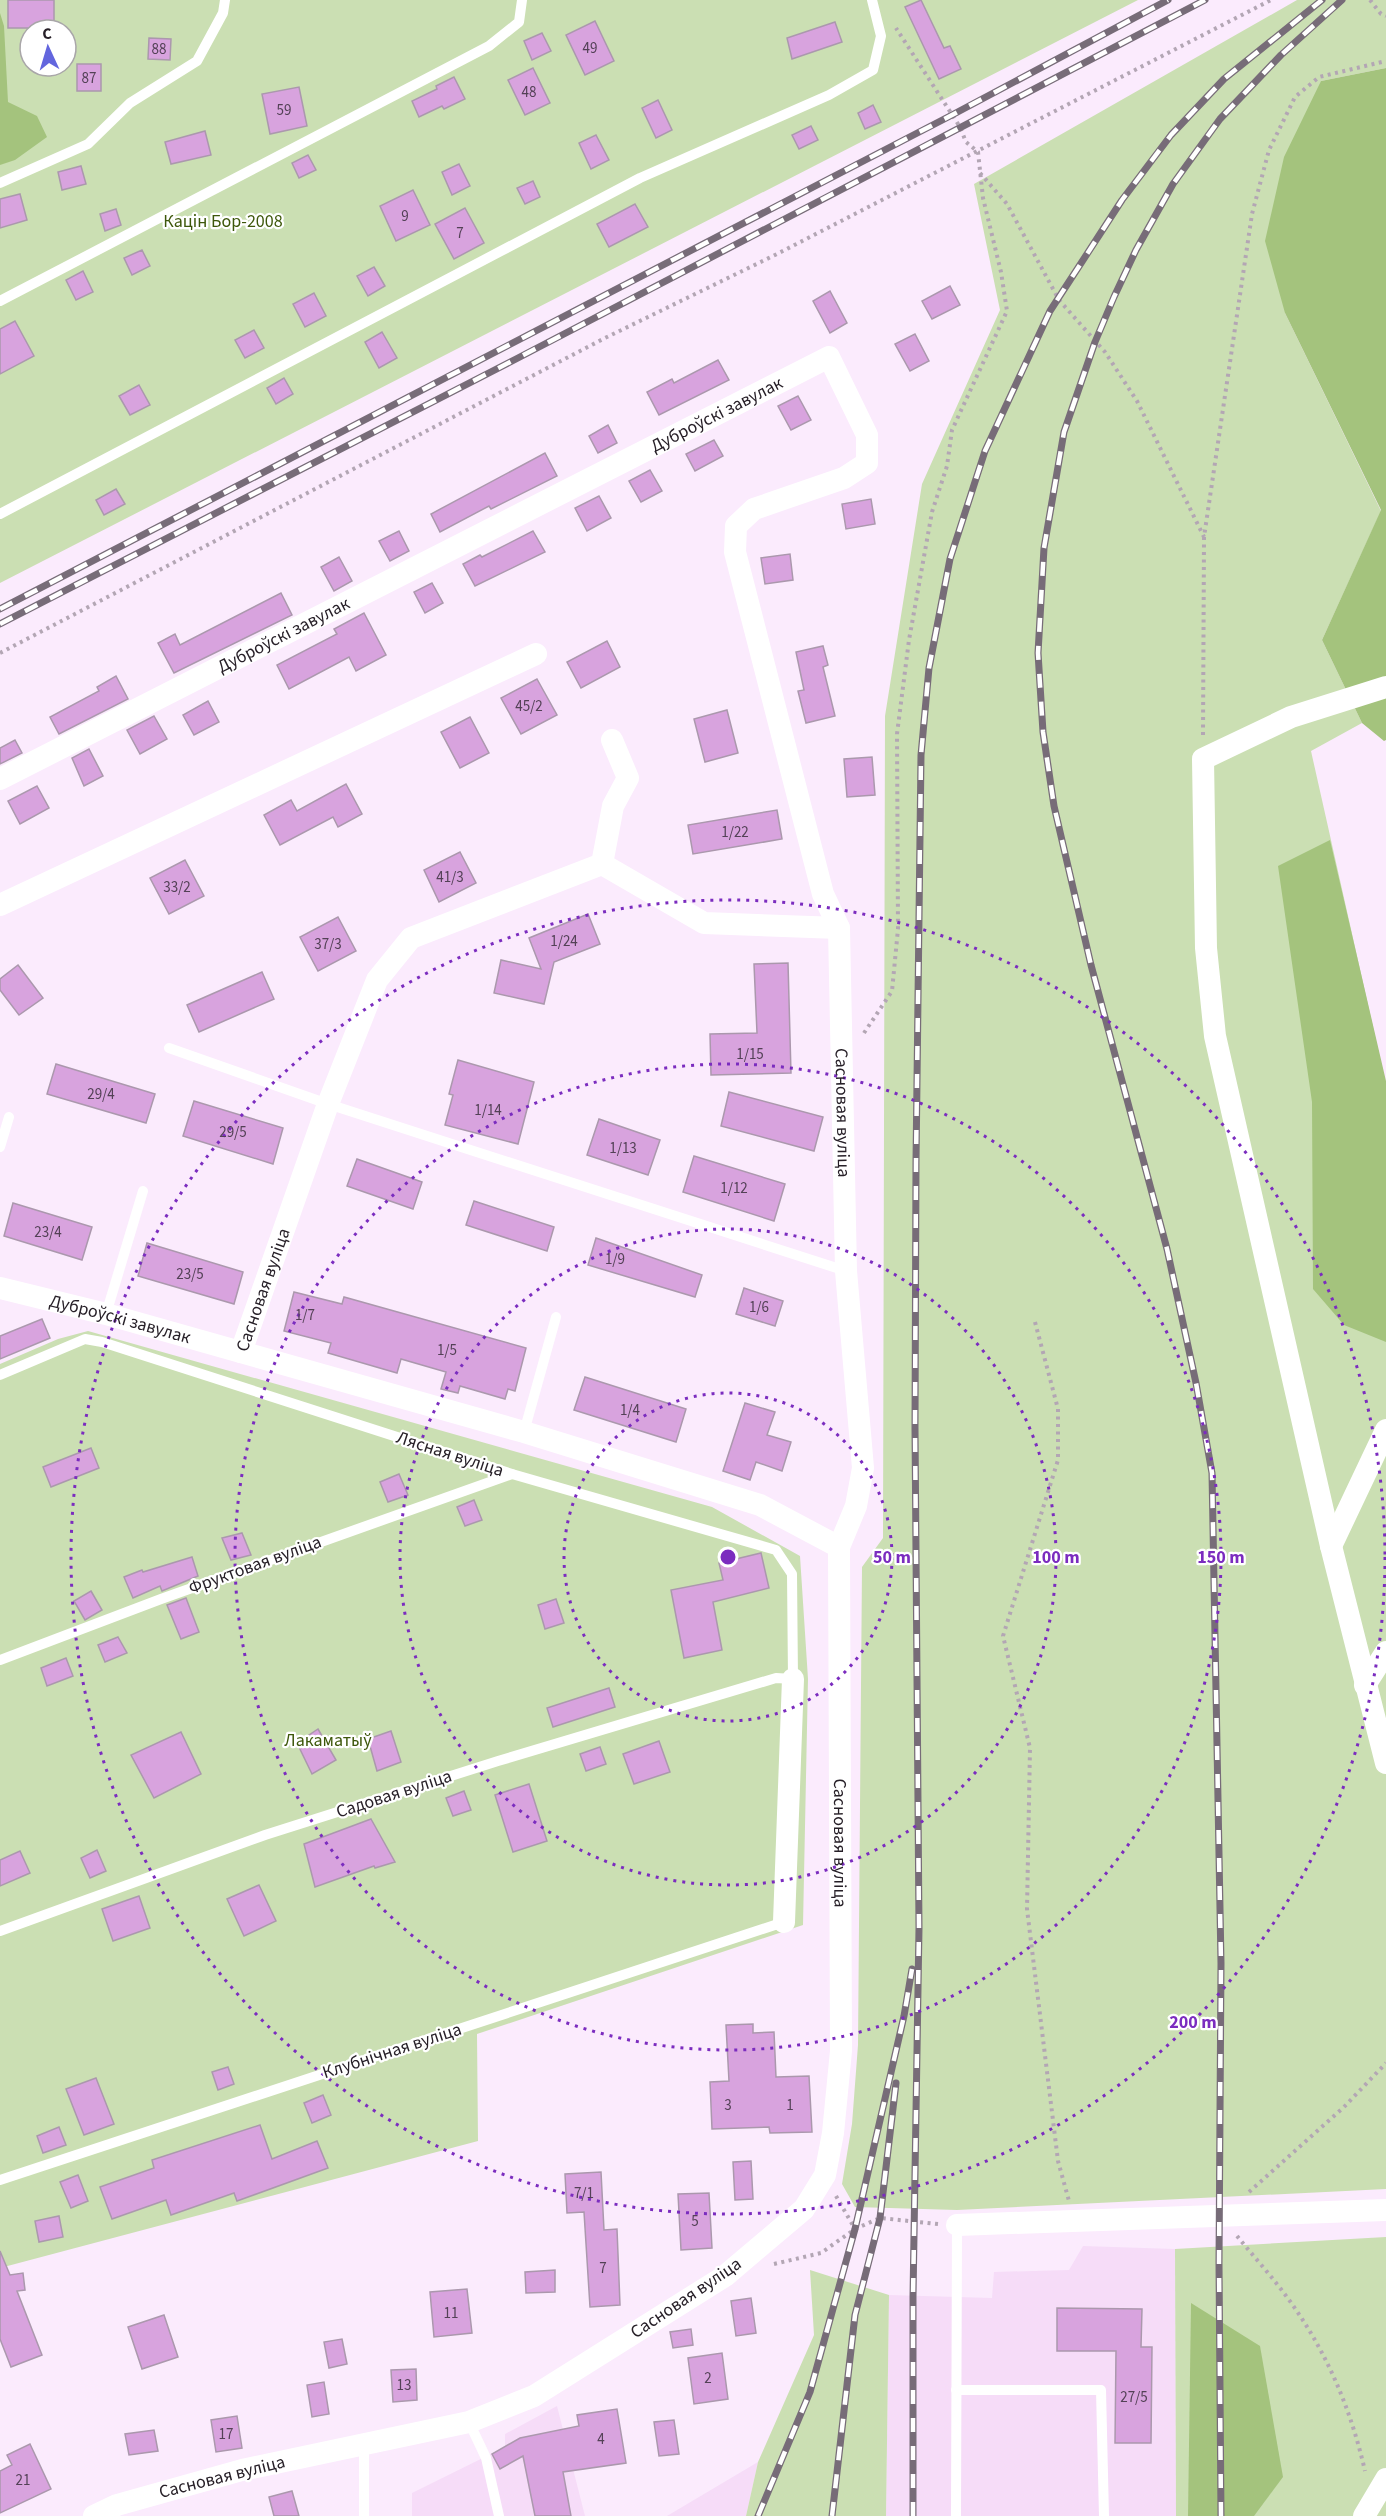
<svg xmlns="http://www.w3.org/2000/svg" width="1386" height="2516" font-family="'Source Sans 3',sans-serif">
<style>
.built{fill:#f6dcf8}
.green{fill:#cbdfb3;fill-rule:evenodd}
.forest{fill:#a4c37d}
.building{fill:#d8a3de;stroke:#ab98ad;stroke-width:1.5}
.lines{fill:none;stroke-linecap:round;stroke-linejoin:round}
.path{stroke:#b3a6b4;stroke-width:4;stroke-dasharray:3 4.5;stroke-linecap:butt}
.lane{stroke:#fff;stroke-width:10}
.street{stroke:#fff;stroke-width:22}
.rail-casing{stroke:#776c78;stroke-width:7}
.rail{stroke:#fff;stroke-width:4.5;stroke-dasharray:14;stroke-linecap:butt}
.ring{fill:none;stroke:#7b2cbf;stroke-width:3;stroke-dasharray:3 6}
.labels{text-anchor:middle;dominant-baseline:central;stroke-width:4.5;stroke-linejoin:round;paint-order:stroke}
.number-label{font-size:15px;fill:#534156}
.park-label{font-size:18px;fill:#3d570a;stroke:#fff}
.street-label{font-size:18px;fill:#272028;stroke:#fff}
.centre{fill:#7b2cbf;stroke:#fff;stroke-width:3}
.ring-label{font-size:18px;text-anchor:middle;font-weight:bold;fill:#7b2cbf;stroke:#fff;stroke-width:4.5;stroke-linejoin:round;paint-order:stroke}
</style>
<rect width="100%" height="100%" fill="#fbebfd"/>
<g class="built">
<polygon points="1083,2246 1175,2249 1176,2516 886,2516 889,2295 992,2298 994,2272 1069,2270"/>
<polygon points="557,2406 585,2516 412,2516 412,2493 505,2447 505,2434"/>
<polygon points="758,2462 746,2516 667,2516"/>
</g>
<g class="green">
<path d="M0,0H1138L0,583ZM30,30H66V66H30Z"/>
<polygon points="1297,0 1386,0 1386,68 1321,81 1285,313 1381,511 1322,640 1362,723 1311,751 1386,1085 1386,2189 957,2210 855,2207 842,2184 852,2124 858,2045 862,1567 883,1538 885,716 922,484 1000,310 974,184"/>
<polygon points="88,1331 712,1507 800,1556 808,1679 803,1925 477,2034 478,2141 0,2268 0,1364 58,1339"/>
<polygon points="1386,2237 1386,2516 1176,2516 1175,2249"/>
<polygon points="810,2270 889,2295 886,2516 746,2516 758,2462 814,2335"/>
</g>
<g class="forest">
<polygon points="0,13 4,26 8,102 37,116 47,137 15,160 0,165"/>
<polygon points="1386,68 1386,740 1384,741 1362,723 1322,640 1381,510 1285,313 1265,241 1284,157 1321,81"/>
<polygon points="1330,840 1386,1081 1386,1342 1344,1325 1313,1289 1312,1102 1278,866"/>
<polygon points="1191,2303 1260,2346 1283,2477 1254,2516 1188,2516"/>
</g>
<g class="building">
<rect x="8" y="0" width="46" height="28"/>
<polygon points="921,0 944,48 950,46 961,69 939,79 905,7"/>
<polygon points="595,21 614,61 585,75 566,35"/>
<polygon points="835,22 842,42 792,59 787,38"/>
<polygon points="542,33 551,51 532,60 524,41"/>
<polygon points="149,38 171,39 170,60 148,59"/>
<rect x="77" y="64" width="24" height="27"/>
<polygon points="533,68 550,103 525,115 508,80"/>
<polygon points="454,77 465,99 444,109 442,106 419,117 412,101 437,89 436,86"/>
<polygon points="299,87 307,126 270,134 262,94"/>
<polygon points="658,100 672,130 656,138 642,108"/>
<polygon points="873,105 881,122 865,129 858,113"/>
<polygon points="811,126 818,140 799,149 792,135"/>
<polygon points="205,131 211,155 171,164 165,142"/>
<polygon points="596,135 609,160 591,169 579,143"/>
<polygon points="308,155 316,170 299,178 292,163"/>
<polygon points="459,164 470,186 452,195 442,172"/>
<polygon points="81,166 86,184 62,190 58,172"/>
<polygon points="533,181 540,197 525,204 517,188"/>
<polygon points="413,190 430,225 396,241 380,206"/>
<polygon points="20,194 27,220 0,228 0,199"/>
<polygon points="635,204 648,227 609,247 597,224"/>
<polygon points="465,208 484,243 454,259 435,224"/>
<polygon points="116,209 121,225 105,231 100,214"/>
<polygon points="142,250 150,266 132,275 124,258"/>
<polygon points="374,267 385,286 368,296 357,276"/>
<polygon points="83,271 93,292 76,300 66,280"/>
<polygon points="950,286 960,305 932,319 922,301"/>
<polygon points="830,291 847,323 830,333 813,301"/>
<polygon points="314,293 326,316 305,327 293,304"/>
<polygon points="15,321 34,356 0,374 0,329"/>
<polygon points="254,330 264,348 245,358 235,340"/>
<polygon points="382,332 397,358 379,368 365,342"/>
<polygon points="915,334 929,361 910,371 895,344"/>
<polygon points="718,360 729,380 659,415 647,392 672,379 674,383"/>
<polygon points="284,378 293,394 276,404 267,388"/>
<polygon points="139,385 150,405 130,415 119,396"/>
<polygon points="798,396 811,420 791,430 778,406"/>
<polygon points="608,425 617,443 598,453 589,436"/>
<polygon points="714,440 723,456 695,471 686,454"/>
<polygon points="545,453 557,476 491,509 489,506 440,532 431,514"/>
<polygon points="650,470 662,491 641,502 629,481"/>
<polygon points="116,489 125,504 104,515 96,500"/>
<polygon points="599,496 611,518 587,531 575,508"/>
<polygon points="871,499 875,524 846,529 842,504"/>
<polygon points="399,531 409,551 390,561 379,541"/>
<polygon points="533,531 545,552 475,586 463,564 480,555 482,557"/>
<polygon points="790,554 793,580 765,584 761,558"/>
<polygon points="339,557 352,581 334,591 321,567"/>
<polygon points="432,583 443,603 425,613 414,592"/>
<polygon points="281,593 292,615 174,673 158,643 175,634 180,645"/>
<polygon points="364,613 386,655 356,671 349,657 289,689 277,665 337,634 334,629"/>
<polygon points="607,641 620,667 581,688 567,662"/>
<polygon points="823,646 828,665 823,667 835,716 806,723 798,691 804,690 796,652"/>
<polygon points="116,676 128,699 59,734 50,717 99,691 97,687"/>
<polygon points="537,679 557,715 521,734 501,698"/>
<polygon points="208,701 219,722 194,735 183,715"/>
<polygon points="727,710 738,753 705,762 694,719"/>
<polygon points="154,716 167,739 140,754 127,730"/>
<polygon points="470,717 489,753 460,768 441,732"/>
<polygon points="15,740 22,753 0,764 0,748"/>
<polygon points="89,749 103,776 84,786 72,758"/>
<polygon points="872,757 875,795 847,797 844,759"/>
<polygon points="346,784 362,814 338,827 333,817 280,845 264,815 291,800 297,811"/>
<polygon points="37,786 49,808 20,824 8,801"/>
<polygon points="777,810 782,839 693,854 688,825"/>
<polygon points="460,852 476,883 439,902 424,870"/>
<polygon points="185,860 204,896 169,914 150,878"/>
<polygon points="588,914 600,944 554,962 544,1004 494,993 501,960 541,969 529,938"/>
<polygon points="338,917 356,951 318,971 300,937"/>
<polygon points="788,963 791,1073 711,1075 710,1034 757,1033 754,964"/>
<polygon points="18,965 43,998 19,1015 0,990 0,979"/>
<polygon points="262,972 274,999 199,1032 187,1005"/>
<polygon points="458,1060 534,1082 518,1144 445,1125 453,1095 449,1094"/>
<polygon points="56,1064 155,1094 146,1123 47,1094"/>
<polygon points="729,1092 823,1117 814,1151 721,1126"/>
<polygon points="194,1101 283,1128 273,1164 183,1136"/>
<polygon points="599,1119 660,1140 648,1175 587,1155"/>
<polygon points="694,1156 785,1184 774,1221 683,1192"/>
<polygon points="357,1159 422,1182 413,1209 347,1186"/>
<polygon points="474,1201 554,1227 547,1251 466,1225"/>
<polygon points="13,1203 92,1227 82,1260 4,1236"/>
<polygon points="596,1238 702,1275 695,1297 588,1265"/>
<polygon points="147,1243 243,1272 234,1304 138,1276"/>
<polygon points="744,1288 783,1301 775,1326 736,1314"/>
<polygon points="294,1292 342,1304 344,1297 526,1348 515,1391 508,1389 505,1399 460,1386 458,1393 441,1389 446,1372 401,1359 397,1373 328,1353 331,1343 284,1331"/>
<polygon points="42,1319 50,1338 0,1359 0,1336"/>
<polygon points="585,1377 686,1409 676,1442 574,1410"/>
<polygon points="745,1403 775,1412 767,1435 791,1442 782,1471 756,1462 750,1480 723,1471"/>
<polygon points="91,1448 99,1468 51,1487 43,1467"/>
<polygon points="399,1474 408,1495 388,1502 380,1482"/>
<polygon points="474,1500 482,1520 465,1526 457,1507"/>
<polygon points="242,1533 251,1555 231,1560 222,1538"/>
<polygon points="761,1553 769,1588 713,1602 722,1650 684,1658 671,1590 723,1580 719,1563"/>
<polygon points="192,1557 198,1576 162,1591 160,1586 133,1598 124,1577 142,1570 143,1572"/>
<polygon points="91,1591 102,1610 85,1620 74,1601"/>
<polygon points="186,1598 199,1632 181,1639 167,1605"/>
<polygon points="556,1599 564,1623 545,1629 538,1605"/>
<polygon points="118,1637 127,1653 105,1662 98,1645"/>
<polygon points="66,1658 73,1676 47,1686 41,1668"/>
<polygon points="609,1688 615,1707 553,1727 547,1708"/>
<polygon points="318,1729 336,1760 312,1774 297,1743"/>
<polygon points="391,1731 401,1762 377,1771 368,1739"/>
<polygon points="181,1732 201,1774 154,1798 131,1755"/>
<polygon points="659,1741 670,1772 634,1784 623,1754"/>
<polygon points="600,1747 606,1764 586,1771 580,1754"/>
<polygon points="529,1784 547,1841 513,1852 495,1795"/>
<polygon points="464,1791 471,1810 453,1816 446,1798"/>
<polygon points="371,1819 395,1862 375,1868 374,1866 315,1887 304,1844"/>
<polygon points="97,1850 106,1871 90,1878 81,1858"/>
<polygon points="20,1851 30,1873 0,1886 0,1860"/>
<polygon points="259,1885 276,1921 244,1936 227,1899"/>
<polygon points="139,1896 150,1928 113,1941 102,1909"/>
<polygon points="753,2024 753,2033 774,2032 776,2077 809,2076 812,2132 770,2133 769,2127 712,2129 710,2082 729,2081 726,2025"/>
<polygon points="228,2067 234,2084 218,2090 212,2072"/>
<polygon points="96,2078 114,2124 84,2135 66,2089"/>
<polygon points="323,2095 331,2115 312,2123 304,2103"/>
<polygon points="260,2125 272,2159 317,2141 328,2168 237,2201 234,2193 171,2215 166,2200 112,2219 100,2187 154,2168 152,2160"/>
<polygon points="59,2127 66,2145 43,2153 37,2136"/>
<polygon points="751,2161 753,2199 735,2200 733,2162"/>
<polygon points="601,2172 604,2230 617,2229 620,2305 590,2307 584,2212 567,2213 565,2174"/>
<polygon points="78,2175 88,2201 71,2208 60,2182"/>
<polygon points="709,2193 712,2248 681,2250 678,2194"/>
<polygon points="59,2216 63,2237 39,2242 35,2221"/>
<polygon points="0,2251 10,2275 23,2273 25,2290 17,2291 42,2355 11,2367 0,2339"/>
<polygon points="555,2270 555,2292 526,2293 525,2272"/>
<polygon points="467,2289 472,2333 434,2337 430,2292"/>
<polygon points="751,2298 756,2333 736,2336 731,2301"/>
<polygon points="1057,2308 1142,2309 1141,2347 1152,2347 1151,2443 1115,2443 1116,2351 1057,2351"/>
<polygon points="164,2315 178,2357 142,2369 128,2327"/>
<polygon points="691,2329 693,2345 673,2348 670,2332"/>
<polygon points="342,2339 347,2364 329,2368 324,2342"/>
<polygon points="722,2353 728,2399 694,2404 688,2358"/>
<polygon points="416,2369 417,2400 393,2402 391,2370"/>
<polygon points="324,2382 329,2414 312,2417 307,2385"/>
<polygon points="617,2409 626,2463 563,2472 571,2516 535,2516 523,2456 500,2469 492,2454 520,2438 579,2426 577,2415"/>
<polygon points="237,2416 242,2448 216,2452 211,2420"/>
<polygon points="674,2420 679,2454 659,2456 654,2422"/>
<polygon points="154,2430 158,2451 129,2455 125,2434"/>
<polygon points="30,2444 51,2489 0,2513 0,2471 12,2465 7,2455"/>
<polygon points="292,2491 299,2516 274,2516 269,2497"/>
</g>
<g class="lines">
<g class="path">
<polyline points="1370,0 1381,14 1386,16"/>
<polyline points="980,173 1007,204 1059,300 1105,352 1137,401 1204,537"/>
<polyline points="0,653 605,338 775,255 1271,0"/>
<polyline points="1203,735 1204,537 1252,214 1269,150 1295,97 1319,77 1386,61"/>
<polyline points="864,1033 892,991 898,929 897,734 909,640 932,512 947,466 952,430 1007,311 1001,272 983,198 978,152 966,142 960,127 896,28"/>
<polyline points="1035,1322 1058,1409 1058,1460 1003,1636 1030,1748 1027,1909 1058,2161 1069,2201"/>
<polyline points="1249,2192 1344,2107 1386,2063"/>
<polyline points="836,2196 855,2229"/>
<path d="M1237,2236C1255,2258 1275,2280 1292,2304C1328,2355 1351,2410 1365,2471"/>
<polyline points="774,2264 821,2253 855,2229 880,2218 938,2224"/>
</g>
<g class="lane">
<polyline points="0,183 88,144 130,103 197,61 223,13 225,0"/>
<polyline points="0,301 489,46 519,22 522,0"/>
<polyline points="0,514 640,178 829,95 873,70 881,36 872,0"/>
<polyline points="169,1048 328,1104 846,1271"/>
<polyline points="0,1147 9,1117"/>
<polyline points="106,1314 143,1191"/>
<polyline points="0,1375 85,1339 102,1342 512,1474 776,1550 792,1574 793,1679 776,1678 498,1761 265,1835 0,1931"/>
<polyline points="524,1432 556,1317"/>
<polyline points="0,1660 161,1599 512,1474"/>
<polyline points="0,2180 784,1922"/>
<polyline points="956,2390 1101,2390 1104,2516"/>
<polyline points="469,2422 486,2458 499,2516"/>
<polyline points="364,2516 364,2444"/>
<polyline points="956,2516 957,2225"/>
</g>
<g class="street">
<polyline points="1386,687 1291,717 1203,759 1206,948 1215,1036 1331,1546 1386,1763"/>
<polyline points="612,740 628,778 613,806 602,864 704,923 839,928"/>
<path id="s1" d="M0,779L829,357L867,435V463L844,478L754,509L736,526L735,552L823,894L839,928L846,1271L863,1468L856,1506L839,1547"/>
<polyline points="0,905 536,654"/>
<path id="s2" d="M0,1288L106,1314L524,1432L760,1505L839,1547L841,2051L833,2133L825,2175L804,2209L725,2276L534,2396L469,2422L242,2470L117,2505L94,2516"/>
<path id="s3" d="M241,1352L328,1104L377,980L411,938L602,864"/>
<polyline points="1331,1546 1386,1430"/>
<polyline points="1365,1685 1386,1652"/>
<polyline points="784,1922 793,1679"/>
<polyline points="957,2225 1386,2210"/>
<polyline points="1364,2516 1386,2479"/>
</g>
<g class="rail-casing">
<g id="rail">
<polyline points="0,609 952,115 1168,0"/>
<polyline points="0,624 516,359 1205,0"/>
<polyline points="758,2516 810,2392 855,2229 904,2016 912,1969"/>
<polyline points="832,2516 855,2315 880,2218 896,2083"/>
<polyline points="913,2516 913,2297 919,1928 915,1428 916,1162 921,755 929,668 950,559 985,451 1050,311 1122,200 1171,135 1224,79 1322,0"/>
<polyline points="1221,2516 1219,2263 1221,1963 1212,1473 1196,1383 1167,1249 1091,965 1054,806 1043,732 1038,653 1044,548 1064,432 1095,342 1114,297 1136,250 1173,184 1220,119 1281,55 1342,0"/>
</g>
</g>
<use href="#rail" class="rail"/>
</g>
<g class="ring">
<circle cx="728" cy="1557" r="164"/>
<circle cx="728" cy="1557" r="328"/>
<circle cx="728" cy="1557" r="493"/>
<circle cx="728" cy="1557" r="657"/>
</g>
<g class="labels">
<g class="number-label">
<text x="590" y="48">49</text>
<text x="159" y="49">88</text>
<text x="89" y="78">87</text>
<text x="529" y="92">48</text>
<text x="284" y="110">59</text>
<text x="405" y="216">9</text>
<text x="460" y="233">7</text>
<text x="529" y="706">45/2</text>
<text x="735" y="832">1/22</text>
<text x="450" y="877">41/3</text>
<text x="177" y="887">33/2</text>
<text x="564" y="941">1/24</text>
<text x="328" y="944">37/3</text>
<text x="750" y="1054">1/15</text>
<text x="101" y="1094">29/4</text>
<text x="488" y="1110">1/14</text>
<text x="233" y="1132">29/5</text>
<text x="623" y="1148">1/13</text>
<text x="734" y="1188">1/12</text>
<text x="48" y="1232">23/4</text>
<text x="615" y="1259">1/9</text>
<text x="190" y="1274">23/5</text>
<text x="759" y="1307">1/6</text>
<text x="305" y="1315">1/7</text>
<text x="447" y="1350">1/5</text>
<text x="630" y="1410">1/4</text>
<text x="728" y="2105">3</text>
<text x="790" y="2105">1</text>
<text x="584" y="2193">7/1</text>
<text x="695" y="2221">5</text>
<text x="603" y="2268">7</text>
<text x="451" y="2313">11</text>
<text x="708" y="2378">2</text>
<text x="404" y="2385">13</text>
<text x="1134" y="2397">27/5</text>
<text x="226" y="2434">17</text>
<text x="601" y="2439">4</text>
<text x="23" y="2480">21</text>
</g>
<g class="park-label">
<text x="223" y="221">Кацін Бор-2008</text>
<text x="328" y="1740">Лакаматыў</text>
</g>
<g class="street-label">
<text stroke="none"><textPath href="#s1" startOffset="804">Дуброўскі завулак</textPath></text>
<text stroke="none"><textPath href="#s1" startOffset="318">Дуброўскі завулак</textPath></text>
<text stroke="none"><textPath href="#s1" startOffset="1794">Сасновая вуліца</textPath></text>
<text stroke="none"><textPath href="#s3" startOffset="66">Сасновая вуліца</textPath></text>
<text stroke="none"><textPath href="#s2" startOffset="124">Дуброўскі завулак</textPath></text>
<text transform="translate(450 1454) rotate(18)">Лясная вуліца</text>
<text transform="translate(255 1565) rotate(-20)">Фруктовая вуліца</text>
<text transform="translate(394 1794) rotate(-18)">Садовая вуліца</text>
<text stroke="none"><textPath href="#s2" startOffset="1176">Сасновая вуліца</textPath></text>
<text transform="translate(392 2051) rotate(-18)">Клубнічная вуліца</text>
<text transform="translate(686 2298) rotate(-34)">Сасновая вуліца</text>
<text transform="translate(222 2477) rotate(-14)">Сасновая вуліца</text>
</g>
</g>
<circle cx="728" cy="1557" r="9" class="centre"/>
<g class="ring-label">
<text x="892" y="1563">50 m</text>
<text x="1056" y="1563">100 m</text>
<text x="1221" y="1563">150 m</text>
<text x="1193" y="2028">200 m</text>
</g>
<g transform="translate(48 48) rotate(356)"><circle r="28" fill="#ffffff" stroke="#a9a6a9" stroke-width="1.5"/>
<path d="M0-4.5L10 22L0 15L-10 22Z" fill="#6366de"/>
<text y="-9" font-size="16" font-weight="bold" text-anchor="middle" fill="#272028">С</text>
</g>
</svg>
